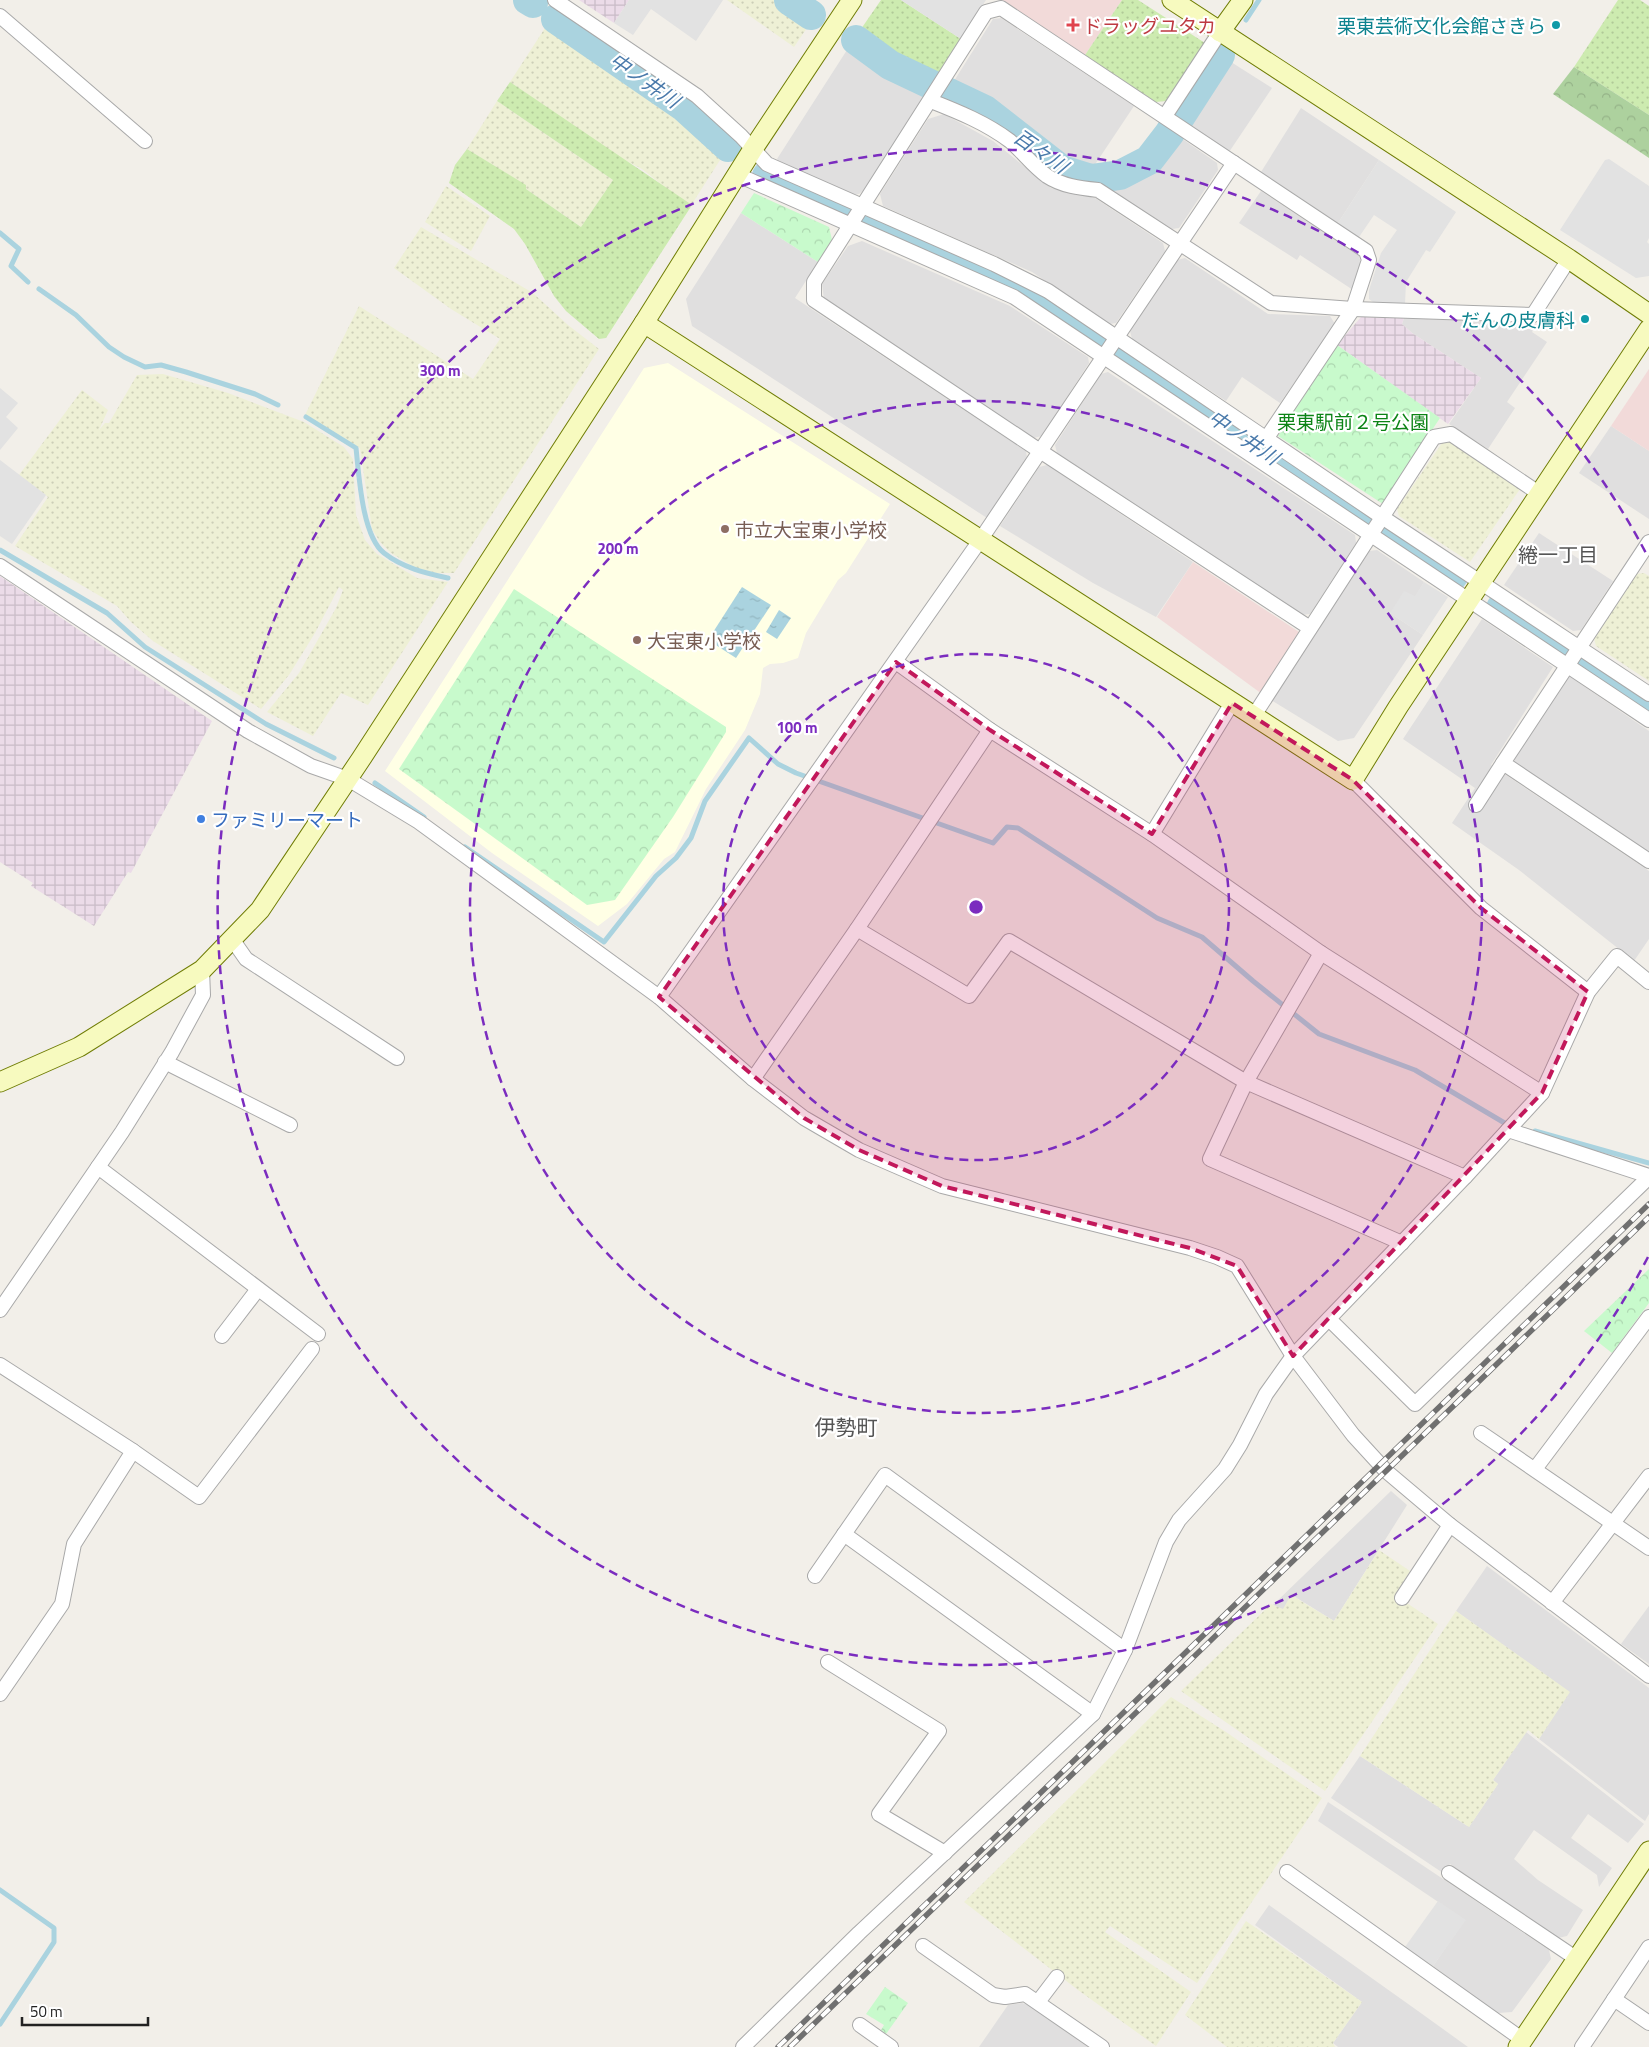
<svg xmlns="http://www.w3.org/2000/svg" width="1649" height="2047" font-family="'Titillium Web','Noto Sans JP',sans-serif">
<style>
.residential{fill:#e0dfdf}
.commercial{fill:#f2dad9}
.industrial{fill:url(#industrial-grid)}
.education{fill:#ffffe5}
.farmland{fill:url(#farmland-dots)}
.grass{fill:url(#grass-dots)}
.forest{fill:url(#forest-crowns)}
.park{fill:url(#park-crowns)}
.parking{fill:#e2e2e2}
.water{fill:url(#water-ripples)}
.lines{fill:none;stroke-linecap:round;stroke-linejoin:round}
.stream{stroke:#aad3df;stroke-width:5}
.river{stroke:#aad3df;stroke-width:30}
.street-casing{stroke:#a9a9a9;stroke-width:16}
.secondary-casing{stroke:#707d05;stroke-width:21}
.street{stroke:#fff;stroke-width:14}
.secondary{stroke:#f7fabf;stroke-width:19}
.rail-casing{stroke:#707070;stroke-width:5.5}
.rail{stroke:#fff;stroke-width:4;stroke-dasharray:11;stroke-linecap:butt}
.marked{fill:#c2185b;fill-opacity:0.2;stroke:#c2185b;stroke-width:4;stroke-dasharray:10 6;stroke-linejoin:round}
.ring{fill:none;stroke:#7b2cbf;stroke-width:2.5;stroke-dasharray:9 6}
.health-dot{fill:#e0444e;stroke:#fff;stroke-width:2}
.culture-dot{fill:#0f9aa8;stroke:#fff;stroke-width:2}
.education-dot{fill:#8d6e63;stroke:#fff;stroke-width:2}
.shop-dot{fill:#3f7fe0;stroke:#fff;stroke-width:2}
.labels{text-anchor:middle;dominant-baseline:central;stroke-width:4.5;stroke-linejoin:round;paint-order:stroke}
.health-label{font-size:19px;fill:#be3a42;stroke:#fff;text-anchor:start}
.culture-label{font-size:19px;fill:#0d838f;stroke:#fff;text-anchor:end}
.park-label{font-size:19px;fill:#0c8416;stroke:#fff}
.education-label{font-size:19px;fill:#785e54;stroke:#fff;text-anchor:start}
.shop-label{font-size:19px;fill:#366cbe;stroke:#fff;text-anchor:start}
.water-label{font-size:20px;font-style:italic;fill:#4a7aab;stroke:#fff}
.neighbourhood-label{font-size:20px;fill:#555;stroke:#fff}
.quarter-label{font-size:21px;fill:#555;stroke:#fff}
.centre{fill:#7b2cbf;stroke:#fff;stroke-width:2.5}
.ring-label{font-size:15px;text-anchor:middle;font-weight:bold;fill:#7b2cbf;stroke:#fff;stroke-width:4.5;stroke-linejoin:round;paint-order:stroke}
</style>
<defs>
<pattern id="industrial-grid" width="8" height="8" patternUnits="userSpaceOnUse" patternTransform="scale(1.25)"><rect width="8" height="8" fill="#ebdbe8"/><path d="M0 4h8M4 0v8" fill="none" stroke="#c9bcc7"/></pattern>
<pattern id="farmland-dots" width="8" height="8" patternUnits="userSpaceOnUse" patternTransform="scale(1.25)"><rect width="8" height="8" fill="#eef0d5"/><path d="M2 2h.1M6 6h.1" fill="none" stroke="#ccceb7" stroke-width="1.8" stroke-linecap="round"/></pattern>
<pattern id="grass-dots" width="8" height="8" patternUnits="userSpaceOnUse" patternTransform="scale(1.25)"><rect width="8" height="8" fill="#cdebb0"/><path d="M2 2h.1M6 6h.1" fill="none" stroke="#b0c997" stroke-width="1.8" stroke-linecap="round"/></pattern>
<pattern id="forest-crowns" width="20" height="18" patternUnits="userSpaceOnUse" patternTransform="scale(1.25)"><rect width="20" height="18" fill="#add19e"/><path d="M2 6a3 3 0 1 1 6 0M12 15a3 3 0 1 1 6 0" fill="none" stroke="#95b388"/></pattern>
<pattern id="park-crowns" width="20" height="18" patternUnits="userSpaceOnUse" patternTransform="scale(1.25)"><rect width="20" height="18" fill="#c8facc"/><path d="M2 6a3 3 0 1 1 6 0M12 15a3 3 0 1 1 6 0" fill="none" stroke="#acd6af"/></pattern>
<pattern id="water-ripples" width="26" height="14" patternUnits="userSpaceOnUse" patternTransform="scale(1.25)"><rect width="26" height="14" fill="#aad3df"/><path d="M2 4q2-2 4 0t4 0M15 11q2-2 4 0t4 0" fill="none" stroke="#92b5bf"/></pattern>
</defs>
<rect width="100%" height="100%" fill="#f2efe9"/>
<g class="residential">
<polygon points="1001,18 1134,106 1094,166 1075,162 1063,157 1000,105 954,81 993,19"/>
<polygon points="847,50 883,75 926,95 866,188 859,194 853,195 780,164 777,159"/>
<polygon points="1231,62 1272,88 1229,152 1190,125"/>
<polygon points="1301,108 1379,160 1338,223 1261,172"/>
<polygon points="944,114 993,141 1051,188 1095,198 1163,243 1165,251 1116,323 1110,324 1032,272 883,206 880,194 928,119"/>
<polygon points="1181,138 1217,163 1218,170 1179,228 1172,229 1111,190 1134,183 1147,176 1160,166"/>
<polygon points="1261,191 1359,256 1361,263 1353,290 1300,255 1297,260 1239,223"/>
<polygon points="741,213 818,262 795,298 1026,451 1027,458 987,518 692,326 686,299"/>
<polygon points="862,241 1010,306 1088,357 1089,363 1042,436 1034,438 824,299 822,284 848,246"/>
<polygon points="1185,258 1268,314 1330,316 1335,324 1280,403 1242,377 1226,401 1132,339 1130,331 1177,260"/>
<polygon points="1404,318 1537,324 1532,332 1547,342 1507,402 1515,408 1488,449 1449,424 1481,378 1412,333 1402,324"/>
<polygon points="1108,372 1355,535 1356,543 1310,614 1302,615 1057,453 1055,445 1101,374"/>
<polygon points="1611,426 1649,451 1649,519 1579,473"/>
<polygon points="1047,465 1193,562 1156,617 1093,583 1000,526 1039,467"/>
<polygon points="1539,533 1613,581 1581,630 1573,631 1504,585"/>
<polygon points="1377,550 1424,582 1415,597 1390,613 1423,635 1354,738 1338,741 1271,700 1369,551"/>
<polygon points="1482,619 1553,667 1491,765 1649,871 1649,939 1634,961 1519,870 1452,823 1475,788 1403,739"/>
<polygon points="1569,676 1649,731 1649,852 1515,765 1514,756"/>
<polygon points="1391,1491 1407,1505 1334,1621 1292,1595 1283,1610 1273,1605"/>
<polygon points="1487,1566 1649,1688 1649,1814 1645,1821 1539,1739 1569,1692 1456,1611"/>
<polygon points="1649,1606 1649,1664 1621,1644"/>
<polygon points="1526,1732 1644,1824 1628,1843 1588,1814 1571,1838 1612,1868 1599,1887 1597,1875 1534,1830 1514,1859 1538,1880 1583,1910 1567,1936 1558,1938 1450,1864 1443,1873 1331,1798 1360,1756 1469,1827 1498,1784 1493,1780"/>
<polygon points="1328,1802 1549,1950 1551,1959 1512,2012 1498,2013 1433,1966 1465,1920 1318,1821"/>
<polygon points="1269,1905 1418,2011 1468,2047 1338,2047 1333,2043 1362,2002 1255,1925"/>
<polygon points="1022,2003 1029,2005 1088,2047 979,2047 1008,2005"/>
</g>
<g class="commercial">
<polygon points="1002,0 1122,0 1085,55"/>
<polygon points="1649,369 1649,451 1611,426"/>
<polygon points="1193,562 1302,634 1262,694 1157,617"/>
</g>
<g class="industrial">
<polygon points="579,0 629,0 614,23"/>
<polygon points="1361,317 1404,318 1402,324 1412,333 1481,378 1448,424 1337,345"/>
<polygon points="0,576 212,721 131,873 128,872 94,926 31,886 33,883 0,862"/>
</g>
<polygon class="education" points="668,363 890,504 846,573 838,580 806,633 798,658 783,663 770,664 763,668 760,694 745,730 706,789 675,852 664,859 627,904 598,926 492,853 385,771 644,368"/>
<g class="farmland">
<polygon points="727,0 778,0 811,22 794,47"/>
<polygon points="545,28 555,35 564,36 652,99 698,133 722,157 690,207 642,169 613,154 510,82"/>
<polygon points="497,101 613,180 581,227 526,189 525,185 467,149"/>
<polygon points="446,186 490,216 471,251 425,222"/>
<polygon points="421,227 533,293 568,325 599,349 454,573 436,573 416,568 391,553 380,542 372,529 360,448 305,415 359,306 473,379 500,339 451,309 394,268"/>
<polygon points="163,374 228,393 304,422 344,447 353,459 356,515 365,540 377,554 417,578 448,582 368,705 341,693 313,736 267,712 299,673 336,608 343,590 339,587 315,633 289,675 261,709 153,641 131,622 117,606 15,546 48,497 19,475 82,390 108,410 99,430 105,423 109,423 137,375"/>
<polygon points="1449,442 1520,489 1470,562 1399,516 1397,509 1442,443"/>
<polygon points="1644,573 1649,576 1649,681 1596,646 1594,638 1636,574"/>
<polygon points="1379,1550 1410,1571 1395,1595 1438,1624 1325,1791 1181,1691 1271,1604 1283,1609 1291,1595 1334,1621"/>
<polygon points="1456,1611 1570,1692 1539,1739 1528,1730 1493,1780 1498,1784 1469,1827 1360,1756"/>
<polygon points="1171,1697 1226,1732 1322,1798 1197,1983 1110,1926 1105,1932 1191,1992 1156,2046 1078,1990 964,1902"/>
<polygon points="1246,1921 1362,2002 1333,2043 1335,2047 1227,2047 1185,2015"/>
</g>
<g class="grass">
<polygon points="881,0 901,0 961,39 939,74 897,53 861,29"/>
<polygon points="1122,0 1138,0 1205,43 1166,101 1156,102 1085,55"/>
<polygon points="1618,0 1640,0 1649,6 1649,115 1574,67"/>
<polygon points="510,82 692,205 606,338 599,339 566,311 554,296 525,244 514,229 449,183 455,165 467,149 526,185 526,189 581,227 613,180 497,101"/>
</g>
<polygon class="forest" points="1574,67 1649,115 1649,158 1553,94"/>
<g class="park">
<polygon points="754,193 829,227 832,240 818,262 741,213"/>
<polygon points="1337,345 1440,418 1383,504 1278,436"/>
<polygon points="514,589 726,727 726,732 673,817 615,900 587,905 399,769"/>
<polygon points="1649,1269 1649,1303 1612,1353 1584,1331"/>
<polygon points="885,1987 908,2003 886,2034 881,2030 884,2025 866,2014"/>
</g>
<g class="parking">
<polygon points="629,0 723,0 696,41 651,9 633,35 614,23"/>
<polygon points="901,0 986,0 961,39"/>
<polygon points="1609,159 1649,186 1649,238 1647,242 1649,244 1649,276 1636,278 1560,230 1605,160"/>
<polygon points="1379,160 1456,212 1430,252 1426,250 1406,282 1405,304 1373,302 1369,299 1369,290 1381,253 1397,230 1374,215 1359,237 1338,223"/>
<polygon points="0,388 18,403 6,417 18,428 0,450"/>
<polygon points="0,460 46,495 12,544 0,536"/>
<polygon points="1424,582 1448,597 1423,635 1390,613 1404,591 1415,596"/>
<polygon points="1438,1901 1466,1920 1433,1966 1405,1947"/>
</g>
<g class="water">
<polygon points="742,587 771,605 736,658 708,640"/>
<polygon points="779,610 791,618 777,639 766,632"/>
</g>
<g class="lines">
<g class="stream">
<polyline points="1246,20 1259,0"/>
<polyline points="0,233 19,249 11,266 28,282"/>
<polyline points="39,289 76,315 109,347 124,357 145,367 161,365 186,372 255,394 278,405"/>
<path d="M306,417L356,448C359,475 362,536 384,553C403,568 426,573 448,578"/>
<polyline points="0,550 107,613 145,647 266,724 334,758"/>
<polyline points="375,783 424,817"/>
<polyline points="465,847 604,942 656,876 676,858 691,838 705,801 749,738 778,764 796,773 993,843 1007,827 1018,828 1157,918 1202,937 1253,981 1319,1034 1415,1070 1508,1125"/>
<polyline points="1535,1131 1649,1163"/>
<polyline points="0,1890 54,1928 54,1942 0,2024"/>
</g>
<g class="river">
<polyline points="528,0 533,3"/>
<polyline points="789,0 811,15"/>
<polyline points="556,19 684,107 728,147"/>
<polyline points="856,40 890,65 985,110 1062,170 1091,179 1120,175 1149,160 1169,134 1220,55"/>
<polyline points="767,176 839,209"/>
<polyline points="874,224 1020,289 1097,339"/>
<polyline points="1123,356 1365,517"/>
<polyline points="1390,534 1453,576"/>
<polyline points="1501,608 1560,647"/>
<polyline points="1586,664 1649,706"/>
</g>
<g class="street-casing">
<g id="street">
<polyline points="555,0 697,96 741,136 767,164 994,264 1048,291 1382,517 1649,694"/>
<polyline points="0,16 145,141"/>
<path d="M931,101C959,112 986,123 1010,141C1023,152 1033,166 1047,176C1062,186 1080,188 1098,190L1271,303L1353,309L1533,315L1569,259"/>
<polyline points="1165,116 1220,32"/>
<polyline points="738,175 1014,297 1649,720"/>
<polyline points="1266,439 1353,309 1369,260 1366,251 1001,8 986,12 814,282 814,300 1040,451 1310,628"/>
<polyline points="1649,542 1503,763 1649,861"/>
<polyline points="0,566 248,731 311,766 348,779 419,822 659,997 753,1079 804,1118 859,1150 942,1186 1190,1248 1217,1257 1237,1266 1293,1356 1353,1435 1386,1471 1450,1525 1649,1676"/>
<polyline points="896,662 990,730 1152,834 1321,953 1542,1093"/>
<polyline points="1253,717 1434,437 1451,434 1540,494"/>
<polyline points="1353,780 1481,908 1588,992"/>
<polyline points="1476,805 1503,763"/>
<polyline points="1152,834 1232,703"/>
<polyline points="857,929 969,996 1009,941 1246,1082 1465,1177"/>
<polyline points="232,939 246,959 397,1058"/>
<polyline points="1321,953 1246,1082 1210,1159 1402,1243"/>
<polyline points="659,997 981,539 1234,163"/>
<polyline points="165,1062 290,1125"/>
<polyline points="753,1079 857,929 990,730"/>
<polyline points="1508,1130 1649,1176"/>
<polyline points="98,1167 318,1334"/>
<polyline points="0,1310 122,1132 172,1052 203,995 202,970"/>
<polyline points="1329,1319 1415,1404 1649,1177"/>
<polyline points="222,1336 258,1289"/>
<polyline points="0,1365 133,1451 199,1497 312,1349"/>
<polyline points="1481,1433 1649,1548"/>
<polyline points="1535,1469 1649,1317"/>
<polyline points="844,1534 1093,1714"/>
<polyline points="815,1576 885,1475 1125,1650"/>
<polyline points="1402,1598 1450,1525"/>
<polyline points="1552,1603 1649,1476"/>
<polyline points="828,1662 939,1731 879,1814 945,1853"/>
<polyline points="0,1694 62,1604 74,1544 133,1451"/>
<polyline points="1287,1872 1523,2040"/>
<polyline points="1449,1873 1577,1959"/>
<polyline points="923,1946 993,1995 1005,1997 1025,1994 1102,2047"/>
<polyline points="1614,1999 1649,2023"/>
<polyline points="1038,2002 1057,1977"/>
<polyline points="860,2025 891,2047"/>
<polyline points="743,2047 859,1933 1093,1714 1125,1650 1166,1542 1179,1520 1225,1469 1240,1445 1266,1394 1293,1356 1465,1177 1542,1093 1588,992 1617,956 1649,982"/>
<polyline points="1582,2047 1649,1947"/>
</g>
</g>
<g class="secondary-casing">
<g id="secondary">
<polyline points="1172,0 1569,259 1649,314"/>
<polyline points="1220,32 1243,0"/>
<polyline points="644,323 1353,780 1398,707 1649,329"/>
<polyline points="0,1082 79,1047 202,970 260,910 361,759 644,323 753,149 852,0"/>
<polyline points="1518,2047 1649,1851"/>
</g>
</g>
<use href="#street" class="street"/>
<use href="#secondary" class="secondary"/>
<g class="rail-casing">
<g id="rail">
<polyline points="778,2047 1649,1204"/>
<polyline points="790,2047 1649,1217"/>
</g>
</g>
<use href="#rail" class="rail"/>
</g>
<path class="marked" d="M896,662L990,730L1152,834L1232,703L1353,780L1481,908L1588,992L1542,1093L1293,1356L1237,1266L1190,1248L942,1186L859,1150L804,1118L659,997Z"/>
<g class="ring">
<circle cx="976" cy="907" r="253"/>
<circle cx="976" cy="907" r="506"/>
<path d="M1648 1257A758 758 0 1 1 1648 557"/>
</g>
<path class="health-dot" d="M1070.5 17.5h5v5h5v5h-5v5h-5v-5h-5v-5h5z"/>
<g class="culture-dot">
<circle cx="1556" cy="25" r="5"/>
<circle cx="1585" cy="319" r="5"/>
</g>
<g class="education-dot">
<circle cx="725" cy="529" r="5"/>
<circle cx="637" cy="640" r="5"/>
</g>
<circle class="shop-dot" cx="201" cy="819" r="5"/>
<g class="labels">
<g class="health-label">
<text x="1083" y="25">ドラッグユタカ</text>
</g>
<g class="culture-label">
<text x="1546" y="25">栗東芸術文化会館さきら</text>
<text x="1575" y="319">だんの皮膚科</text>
</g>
<g class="park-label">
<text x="1353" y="421">栗東駅前２号公園</text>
</g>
<g class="education-label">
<text x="735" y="529">市立大宝東小学校</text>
<text x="647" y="640">大宝東小学校</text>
</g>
<g class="shop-label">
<text x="211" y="819">ファミリーマート</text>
</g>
<g class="water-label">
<text transform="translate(645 80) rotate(35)">中ノ井川</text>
<text transform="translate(1041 151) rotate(35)">百々川</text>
<text transform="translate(1244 437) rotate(34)">中ノ井川</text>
</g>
<g class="neighbourhood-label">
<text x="1558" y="554">綣一丁目</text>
</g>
<g class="quarter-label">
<text x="846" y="1427">伊勢町</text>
</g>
</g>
<circle cx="976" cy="907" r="8" class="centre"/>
<g class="ring-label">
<text x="440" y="376">300 m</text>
<text x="618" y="554">200 m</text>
<text x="797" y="733">100 m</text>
</g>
<path d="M22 2017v8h126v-8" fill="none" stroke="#222222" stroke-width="2.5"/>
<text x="30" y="2017" font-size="15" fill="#222222" stroke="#ffffff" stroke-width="4" paint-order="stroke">50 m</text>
</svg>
